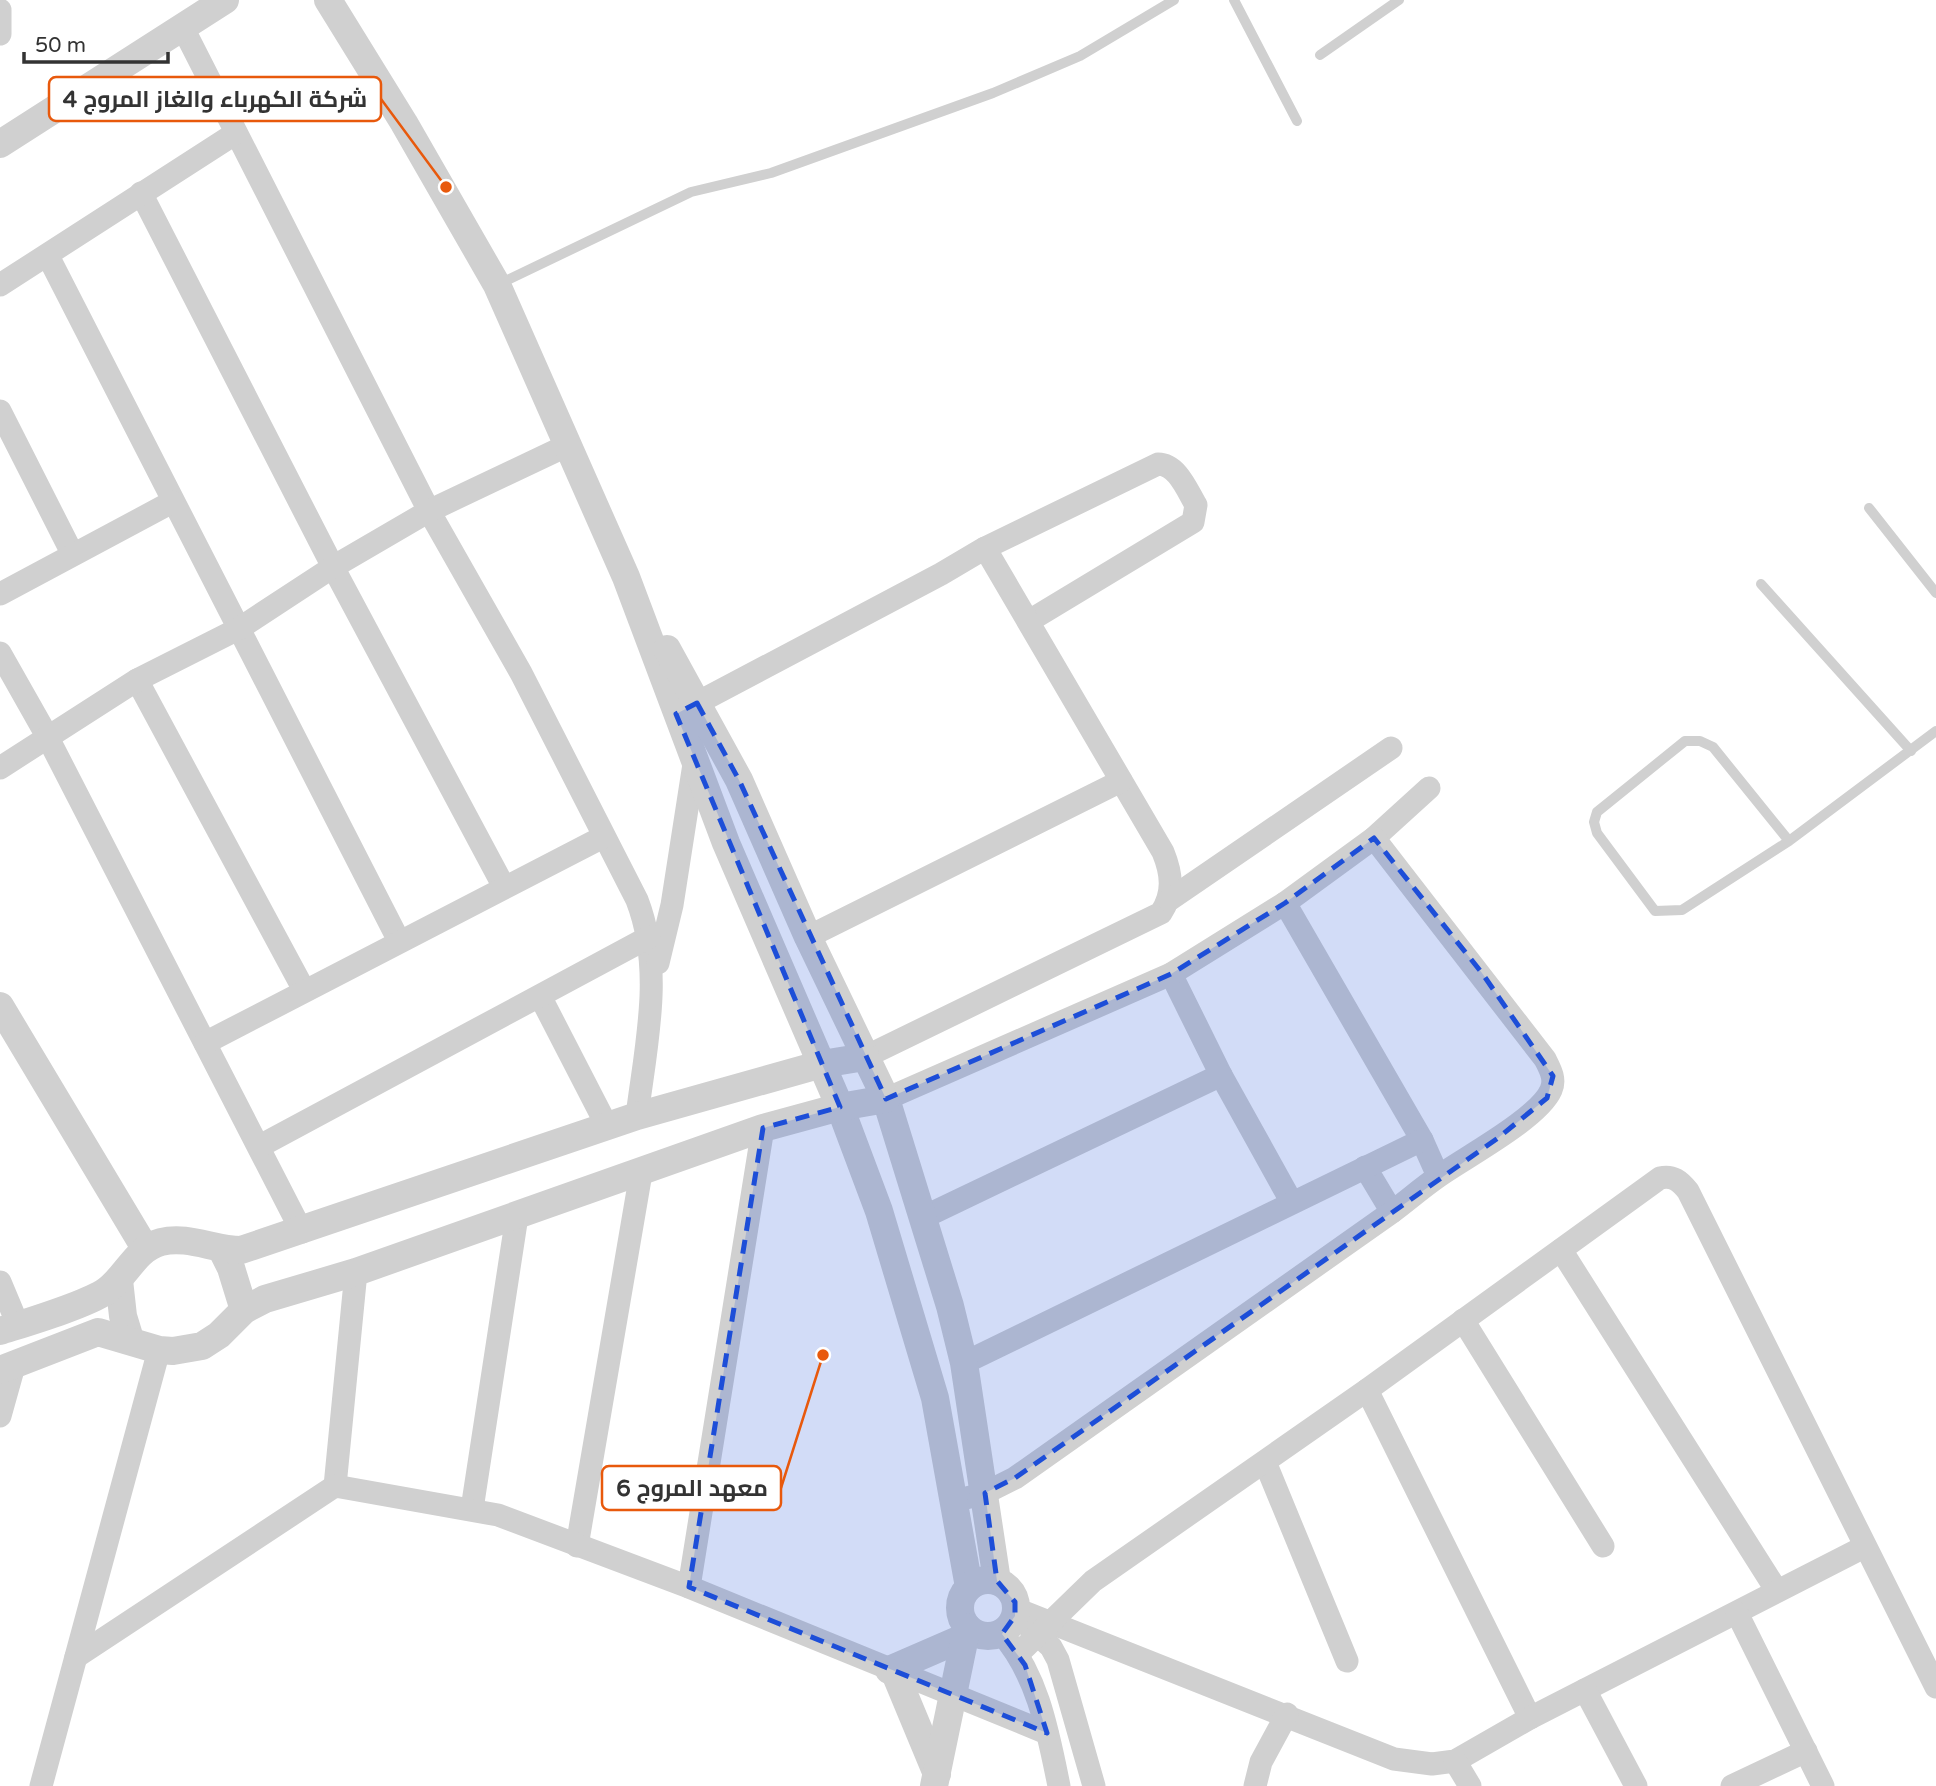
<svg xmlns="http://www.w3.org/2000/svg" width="1936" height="1786" font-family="'Varela Round',Cairo,sans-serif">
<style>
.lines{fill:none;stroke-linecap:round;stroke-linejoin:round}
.service{stroke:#d0d0d0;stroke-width:10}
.minor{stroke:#d0d0d0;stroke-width:23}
.tertiary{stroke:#d0d0d0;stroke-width:28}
.marked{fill:#1d4ed8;fill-opacity:0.2;stroke:#1d4ed8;stroke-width:5;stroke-dasharray:14 9;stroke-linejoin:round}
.leader{fill:none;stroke:#e8590c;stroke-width:2.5}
.callout-dot{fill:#e8590c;stroke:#fff;stroke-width:2.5}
.callout{fill:#fff;stroke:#e8590c;stroke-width:2.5}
.callout-label{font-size:23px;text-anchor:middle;font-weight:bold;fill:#333}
</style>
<rect width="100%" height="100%" fill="#fff"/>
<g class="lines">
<g class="service">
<polyline points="1234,0 1297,121"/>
<polyline points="1320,55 1399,0"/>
<polyline points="497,285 691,192 771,173 993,93 1080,56 1174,0"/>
<polyline points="1869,508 1936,593"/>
<polyline points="1761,584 1911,751"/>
<polyline points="1789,841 1713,747 1700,741 1685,741 1597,812 1594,822 1597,833 1655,911 1682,910 1789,841 1936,731"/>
</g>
<g class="minor">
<polyline points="0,10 0,34"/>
<path d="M183,28L429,511L521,673L637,900C664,970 646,1044 637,1116"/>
<polyline points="141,193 333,567 504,887"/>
<polyline points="48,256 399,941"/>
<polyline points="0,285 236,133"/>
<polyline points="0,411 72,553"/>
<path d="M985,548L1158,464C1177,464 1187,490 1196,505L1193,522L1029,621"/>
<polyline points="0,594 172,502"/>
<polyline points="0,653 47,736 302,1232"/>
<polyline points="137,680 304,990"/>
<path d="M682,711L941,574L985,548L1163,852C1172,874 1174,893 1161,913L865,1057"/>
<polyline points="0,768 137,680 240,628 333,567 429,511 568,445"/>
<polyline points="1169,900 1391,748"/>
<polyline points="1285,903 1422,1140 1438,1176"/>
<polyline points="808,937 1121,781"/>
<polyline points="658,963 672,905 694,764"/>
<polyline points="1171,974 1221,1075 1291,1201"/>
<polyline points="541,998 607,1126"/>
<polyline points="205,1043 603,837"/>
<polyline points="886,1099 1171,974 1285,903 1374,838 1429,788"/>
<polyline points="260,1146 649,937"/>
<polyline points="1365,1167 1392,1212"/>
<polyline points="924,1217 1221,1075"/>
<polyline points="1561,1250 1777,1591"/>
<polyline points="0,1282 18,1325"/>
<polyline points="1463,1320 1603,1546"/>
<polyline points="964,1363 1422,1140"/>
<polyline points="1367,1390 1530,1718"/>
<polyline points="0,1416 14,1366"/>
<polyline points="1265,1462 1347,1661"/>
<polyline points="335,1486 356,1272"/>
<path d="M955,1501L985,1493L1015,1478L1392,1212C1408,1200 1423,1187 1439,1176C1466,1157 1539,1118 1551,1090C1556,1079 1550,1069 1545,1059L1374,838"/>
<polyline points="472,1509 517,1216"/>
<polyline points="577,1546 641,1173"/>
<polyline points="689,1587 763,1128"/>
<polyline points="1016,1609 1394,1759 1432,1764 1455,1761 1530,1718 1864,1547"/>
<polyline points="1737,1613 1823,1786"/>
<polyline points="1027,1625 1051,1647 1058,1660 1094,1786"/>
<path d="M1001,1633C1038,1675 1048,1732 1059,1786"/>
<path d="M1019,1653L1093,1581L1367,1390L1660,1178C1673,1175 1680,1181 1688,1191L1936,1687"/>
<polyline points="76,1657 335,1486 498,1515 689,1587 1047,1733"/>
<polyline points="1585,1690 1636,1786"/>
<polyline points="1455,1761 1470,1786"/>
<polyline points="41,1786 159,1350"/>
<polyline points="1255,1786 1261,1762 1287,1714"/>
<polyline points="1732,1786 1806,1751"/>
</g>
<g class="tertiary">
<polyline points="328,0 404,123 497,285 626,577 726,843 840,1107 879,1211 935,1398 969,1587"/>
<polyline points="0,144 225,0"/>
<polyline points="667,649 739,780 808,937 886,1099 950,1306 964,1363 997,1581"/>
<polyline points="0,1006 145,1248"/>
<polyline points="222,1250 231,1268 244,1310"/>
<polyline points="119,1280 123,1316 130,1339"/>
<path d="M0,1331C25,1323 86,1305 106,1291C127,1276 135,1249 161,1242C188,1235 214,1250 241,1250L637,1116L822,1064L865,1057"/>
<polyline points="0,1370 98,1332 159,1350 173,1351 202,1346 219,1335 244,1310 265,1299 356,1272 763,1128 840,1107 886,1099"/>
<circle cx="988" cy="1608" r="28"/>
<polyline points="889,1670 965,1637"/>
<polyline points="895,1673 937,1774"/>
<polyline points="934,1786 967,1627"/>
</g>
</g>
<path class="marked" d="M697,703L739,780L886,1099L1171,974L1285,903L1374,838L1482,973L1553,1076L1547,1098L1498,1138L1015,1478L985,1493L997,1581L1015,1602V1616L1002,1634L1025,1665L1047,1733L689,1587L763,1128L840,1107L676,714Z"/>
<path class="leader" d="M446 187L381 99M823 1355L781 1488"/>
<g class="callout-dot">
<circle cx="446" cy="187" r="7"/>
<circle cx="823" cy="1355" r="7"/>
</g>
<g class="callout">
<rect x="49" y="77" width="332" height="44" rx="7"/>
<rect x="602" y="1466" width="179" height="44" rx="7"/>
</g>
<g class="callout-label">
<text x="215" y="107">شركة الكهرباء والغاز المروج 4</text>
<text x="692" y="1496">معهد المروج 6</text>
</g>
<path d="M24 52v10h144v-10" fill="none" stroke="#333333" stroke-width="3.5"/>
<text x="35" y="52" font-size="21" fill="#333333" stroke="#ffffff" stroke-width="5" paint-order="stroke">50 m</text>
</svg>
